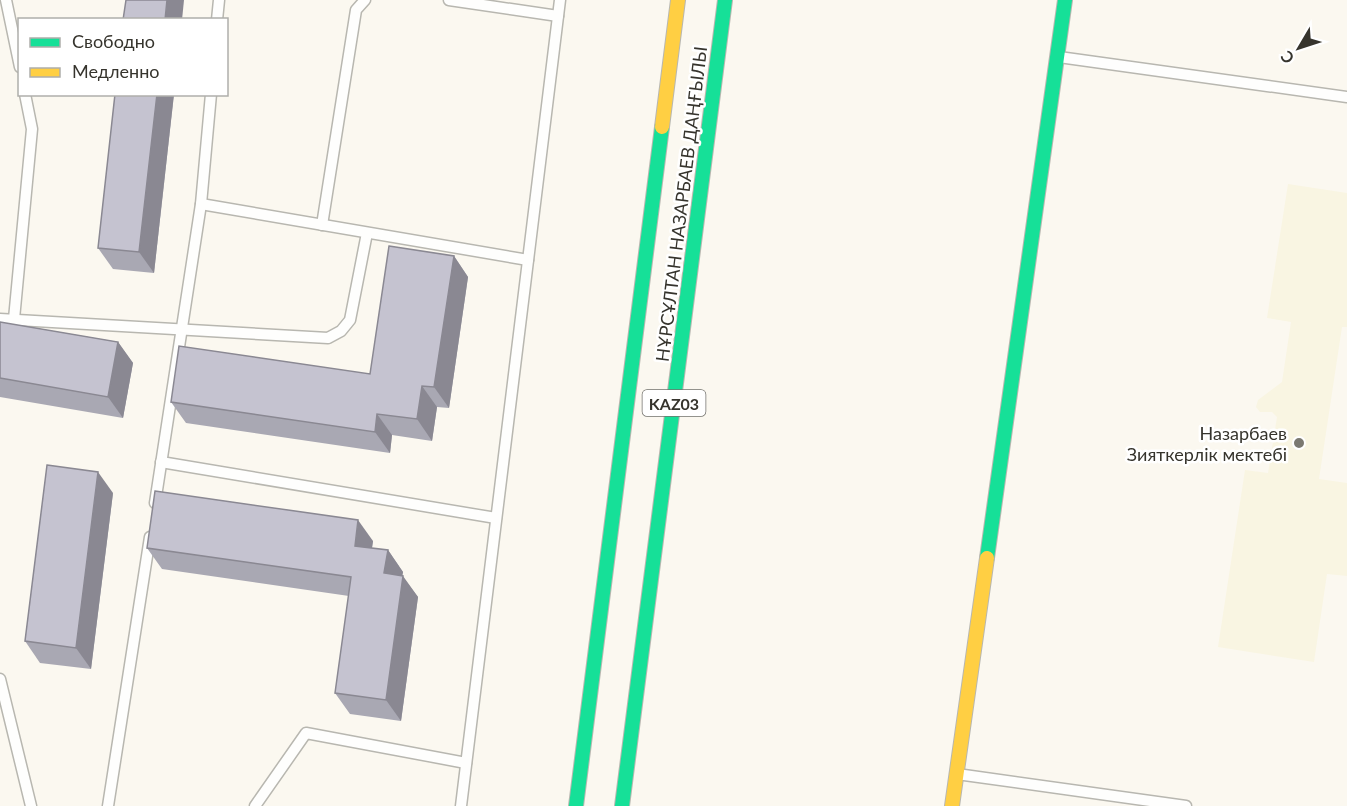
<svg xmlns="http://www.w3.org/2000/svg" width="1347" height="806" font-family="Lato,sans-serif">
<style>
.built{fill:#f9f5e2}
.lines{fill:none;stroke-linecap:round;stroke-linejoin:round}
.lane-casing{stroke:#b8b7b0;stroke-width:13}
.fast-casing{stroke:#b8b7b0;stroke-width:16}
.slow-casing{stroke:#b8b7b0;stroke-width:16}
.lane{stroke:#fefefd;stroke-width:10}
.fast{stroke:#16e098;stroke-width:14}
.slow{stroke:#ffcf43;stroke-width:14}
.wall{fill:#a9a8b3}
.shaded-wall{fill:#8a8892}
.building{fill:#c5c3d0;stroke:#8a8892;stroke-width:1.5}
.poi-dot{fill:#7b7971;stroke:#fff;stroke-width:2}
.labels{text-anchor:middle;dominant-baseline:central;stroke-width:5;stroke-linejoin:round;paint-order:stroke}
.shield{fill:#fff;stroke:#72716c;stroke-width:1.5}
.shield-label{font-size:16px;font-weight:bold;fill:#36342d}
.street-label{font-size:18px;fill:#36342d;stroke:#fff}
.poi-label{font-size:18px;fill:#36342d;stroke:#fff;text-anchor:end}
</style>
<rect width="100%" height="100%" fill="#fbf8f0"/>
<polygon class="built" points="1288,184 1347,193 1347,327 1342,327 1319,479 1347,483 1347,576 1327,574 1314,662 1218,647 1245,470 1268,473 1277,417 1272,412 1260,412 1256,407 1258,400 1282,382 1291,322 1267,318"/>
<g class="lines">
<g class="lane-casing">
<g id="lane">
<polyline points="6,0 20,67"/>
<polyline points="449,0 558,16"/>
<polyline points="217,20 219,0"/>
<polyline points="1059,57 1347,97"/>
<polyline points="201,204 528,260"/>
<polyline points="322,225 356,10 365,0"/>
<polyline points="0,319 328,338 341,331 350,320 367,233"/>
<polyline points="14,319 32,129 25,94"/>
<polyline points="161,462 496,518"/>
<polyline points="155,503 201,204 211,94"/>
<polyline points="0,679 31,806"/>
<polyline points="957,774 1186,806"/>
<polyline points="108,806 150,537"/>
<polyline points="255,806 306,733 466,763"/>
<polyline points="461,806 560,0"/>
</g>
</g>
<g class="fast-casing">
<g id="fast">
<polyline points="987,558 1065,0"/>
<polyline points="576,806 662,127"/>
<polyline points="622,806 725,0"/>
</g>
</g>
<g class="slow-casing">
<g id="slow">
<polyline points="662,127 678,0"/>
<polyline points="952,806 987,558"/>
</g>
</g>
<use href="#lane" class="lane"/>
<use href="#fast" class="fast"/>
<use href="#slow" class="slow"/>
</g>
<g class="wall">
<polygon points="115,94 174,94 154,273 113,269 98,248"/>
<polygon points="454,256 468,277 449,408 437,407 432,441 392,435 390,453 186,423 171,402 370,374"/>
<polygon points="0,322 118,342 133,363 123,418 0,397"/>
<polygon points="113,493 91,669 40,663 25,641"/>
<polygon points="373,541 372,548 388,550 403,572 402,576 418,597 401,721 350,714 335,693 349,596 162,569 147,548"/>
</g>
<g class="shaded-wall">
<polygon points="167,0 184,0 182,20 165,20"/>
<polygon points="157,94 174,94 154,273 139,252"/>
<polygon points="454,256 468,277 449,408 434,387"/>
<polygon points="118,342 133,363 123,418 108,397"/>
<polygon points="422,386 437,407 432,441 417,419"/>
<polygon points="377,414 392,435 390,453 375,432"/>
<polygon points="98,472 113,493 91,669 76,648"/>
<polygon points="358,520 373,541 369,567 355,546"/>
<polygon points="388,550 403,572 399,594 384,573"/>
<polygon points="403,576 418,597 401,721 386,700"/>
</g>
<g class="building">
<polygon points="126,0 167,0 165,20 123,20"/>
<polygon points="115,94 157,94 139,252 98,248"/>
<polygon points="389,246 454,256 434,387 422,386 417,419 377,414 375,432 171,402 179,346 370,374"/>
<polygon points="0,322 118,342 108,397 0,378"/>
<polygon points="47,465 98,472 76,648 25,641"/>
<polygon points="155,491 358,520 355,546 388,550 384,573 403,576 386,700 335,693 351,577 147,548"/>
</g>
<circle class="poi-dot" cx="1299" cy="443" r="6"/>
<g class="labels">
<rect class="shield" x="642.5" y="390" width="63" height="26" rx="4.5"/>
<g class="shield-label">
<text x="674" y="403">KАZ03</text>
</g>
<g class="street-label">
<text transform="translate(681 204) rotate(-83)">НҰРСҰЛТАН НАЗАРБАЕВ ДАҢҒЫЛЫ</text>
</g>
<g class="poi-label">
<text x="1287" y="433">Назарбаев<tspan x="1287" dy="21">Зияткерлік мектебі</tspan></text>
</g>
</g>
<rect x="18" y="18" width="210" height="78" fill="#ffffff" stroke="#afaeab" stroke-width="1.5"/>
<rect x="30" y="38" width="30" height="9" fill="#16e098" stroke="#afaeab" stroke-width="1.5"/>
<text x="72" y="48" font-size="18" fill="#36342d">Свободно</text>
<rect x="30" y="68" width="30" height="9" fill="#ffcf43" stroke="#afaeab" stroke-width="1.5"/>
<text x="72" y="78" font-size="18" fill="#36342d">Медленно</text>
<g transform="translate(1299 48) rotate(231)" stroke="#ffffff" stroke-width="4.5" paint-order="stroke">
<path d="M0-4.5L10 22L0 15L-10 22Z" fill="#36342d"/>
<text y="-9" font-size="16" font-weight="bold" text-anchor="middle" fill="#36342d">С</text>
</g>
</svg>
